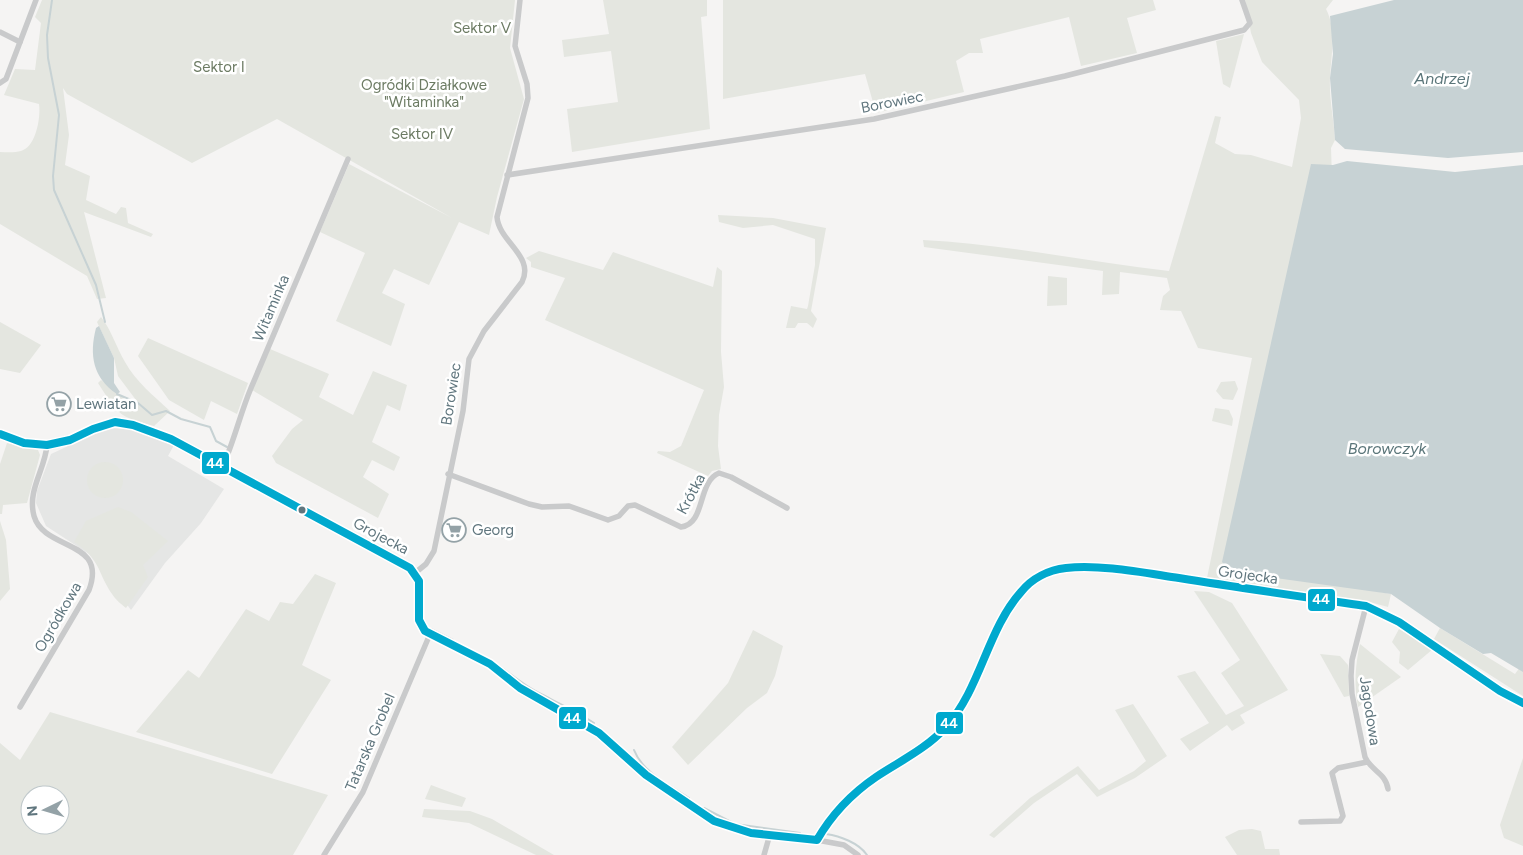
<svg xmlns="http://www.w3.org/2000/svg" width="1523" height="855" font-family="Figtree,sans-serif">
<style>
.built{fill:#e5e6e5}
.green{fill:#e4e6e0;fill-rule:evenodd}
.water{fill:#c7d2d4}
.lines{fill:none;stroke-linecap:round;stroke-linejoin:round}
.stream{stroke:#c7d2d4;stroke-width:2}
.minor{stroke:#c9cacb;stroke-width:5.5}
.tertiary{stroke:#c9cacb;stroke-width:8}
.bus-1-casing{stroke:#fff;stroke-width:11}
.bus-1{stroke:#00a9ce;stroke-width:8}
.bus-dot{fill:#60767e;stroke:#fff;stroke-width:2}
.labels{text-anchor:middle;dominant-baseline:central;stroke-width:5;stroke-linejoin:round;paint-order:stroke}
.park-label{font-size:15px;fill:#6c7b63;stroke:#fff}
.street-label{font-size:15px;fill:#60767e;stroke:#fff}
.poi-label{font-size:15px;fill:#60767e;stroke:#fff;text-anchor:start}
.water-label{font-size:16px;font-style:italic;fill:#5b767a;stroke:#fff}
.line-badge{stroke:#fff;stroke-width:2}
.badge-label{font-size:14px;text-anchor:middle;font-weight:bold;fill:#fff}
</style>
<rect width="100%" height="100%" fill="#f5f4f3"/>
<polygon class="built" points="107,428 134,429 174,445 168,456 224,489 201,523 165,563 131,610 89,554 46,526 36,503 37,491 51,454"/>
<g class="green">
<path d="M42,0H515L510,48L524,99L497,197L489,235L459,222L429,285L394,269L382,293L405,304L391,346L336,321L365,253L320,232L349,164L452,218L277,119L192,163L67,94L63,88L69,135L65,165L90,176L86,200L116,214L121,207L126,208L128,223L153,234L151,237L84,212L106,298L97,299L87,276L0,224V152C6,152 14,153 21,151C36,147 41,117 39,104L4,95L15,69L35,70L41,23L35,17Z"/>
<polygon points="603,0 707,0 707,16 701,17 710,129 572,152 567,109 618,102 611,51 564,57 562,40 609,34"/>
<polygon points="723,0 1153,0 1156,10 1127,18 1137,53 1081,66 1069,17 980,39 983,53 969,53 956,61 964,92 876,113 865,74 723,99"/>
<path d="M1245,0H1333L1326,9C1337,30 1331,55 1330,78C1329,99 1334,120 1335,140L1331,148L1346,586L1391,594L1388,607L1366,601L1207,578L1252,358L1198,348L1181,311L1160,310L1163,296L1170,290L1167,278L1120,272L1119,294L1102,295L1103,271L924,247L923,240C1006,244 1087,262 1169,271L1215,116L1221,117L1215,143L1235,154L1251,155L1292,167L1301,118L1299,100L1262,62L1251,33Z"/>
<polygon points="1244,34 1230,88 1223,84 1216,41"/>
<polygon points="718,215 773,218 826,228 811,311 817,319 813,328 807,323 798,323 795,328 786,328 791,306 807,309 808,306 815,265 815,239 773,225 743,228 719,222"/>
<polygon points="539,251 603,270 613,252 713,287 717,267 722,271 721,352 724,387 719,415 718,446 721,469 712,471 708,476 657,453 658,451 670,452 681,446 704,390 545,320 565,278 531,267 531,262 526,258"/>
<polygon points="1048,276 1067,278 1067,305 1047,306"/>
<path d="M101,317C112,331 116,347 125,362C136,382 154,396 170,411L154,426C117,416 119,415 98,383L101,380L134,406L136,400L118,376L114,358L97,322Z"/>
<polygon points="0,322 41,345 20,373 0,369"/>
<polygon points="148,338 248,383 237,414 211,401 204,420 169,400 138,356"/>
<polygon points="270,349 329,374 319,397 353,415 373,371 407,385 400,411 387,405 372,442 400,457 394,471 372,460 363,477 389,494 378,518 276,463 272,456 292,429 303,420 252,390"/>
<polygon points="1235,381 1238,389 1233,400 1223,399 1216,391 1221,382"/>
<polygon points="1215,408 1229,410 1233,419 1232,426 1212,421"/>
<polygon points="7,443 38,450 40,455 27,503 3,505 2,514 0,514 0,464"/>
<circle cx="105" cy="480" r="18"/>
<path d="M118,507L131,512L168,541L143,565L148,577L126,608C121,604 115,599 112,594C96,570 101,559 74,542L86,521Z"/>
<polygon points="0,521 6,540 10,589 0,601"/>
<polygon points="315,574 336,583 302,665 331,680 272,774 136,732 188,670 199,678 246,609 269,621 280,602 293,604"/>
<polygon points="1194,591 1209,592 1232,603 1288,690 1240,715 1245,723 1232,731 1227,725 1190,751 1180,739 1209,723 1177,676 1195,671 1226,715 1244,706 1221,673 1240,660"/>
<polygon points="1440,628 1515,674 1523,663 1523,696 1434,639"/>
<polygon points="1399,629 1433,649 1408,670 1399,663 1400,652 1392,642"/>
<polygon points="753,630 783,646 775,676 767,693 747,708 688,765 672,747 728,683"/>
<path d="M1360,644L1401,677L1358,707C1354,685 1355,666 1360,644Z"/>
<polygon points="1320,654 1340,656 1348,665 1349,696 1344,697"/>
<polygon points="1133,704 1167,756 1135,778 1097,797 1077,774 1034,803 994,838 989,835 1030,798 1078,766 1099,790 1134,771 1146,761 1115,710"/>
<path d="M50,712L328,795L293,855H0V743L20,760ZM30,795H60V825H30Z"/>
<polygon points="1523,758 1523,846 1504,838 1500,825"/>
<polygon points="431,785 466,798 462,807 425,799"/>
<polygon points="424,809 470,811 492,819 554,855 536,855 469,823 422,817"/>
<polygon points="1252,829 1261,831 1265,849 1279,849 1280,855 1237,855 1225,837 1239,830"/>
</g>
<g class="water">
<polygon points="1394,0 1523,0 1523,152 1448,158 1345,149 1335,140 1330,78 1333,54 1330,16"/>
<polygon points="1347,161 1455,172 1523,165 1523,672 1491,653 1483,654 1440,628 1391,594 1231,572 1222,562 1311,164 1333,165"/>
<path d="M99,326L114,358V383L120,392L117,394C93,378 89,355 96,328Z"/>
</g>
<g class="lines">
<g class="stream">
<polyline points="52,0 47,35 48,58 59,115 53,176 54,190 96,285 105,322"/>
<polyline points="117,394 138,403 152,415 166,411 181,419 210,427 216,441 227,447"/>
<polyline points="431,629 453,640"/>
<path d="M472,651C497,660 514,680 537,692C556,702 576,711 594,723"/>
<path d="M634,750C643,773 669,785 689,798"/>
<polyline points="704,808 735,824 800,833"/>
<path d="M826,834C840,836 859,843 867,855"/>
</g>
<g class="minor">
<polyline points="0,32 20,42"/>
<polyline points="0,83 6,79 36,0"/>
<polyline points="507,175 874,119 1065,76 1244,30 1250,23 1242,0"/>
<path d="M222,468C234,442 240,414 251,388L348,159"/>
<path d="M448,474L529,504L542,507L569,506L608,520L619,516L628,506L635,505L681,527C706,524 697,482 719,473L731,477L787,508"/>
<path d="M415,573L426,564L434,551L463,411L469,359L484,331L522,282C535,256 499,242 497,217L528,98L527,84L515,46L520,0"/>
<path d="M1366,606L1352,660L1351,676L1352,694L1365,757C1371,771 1386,773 1388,789"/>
<path d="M20,707L89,590C108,539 44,551 34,516C27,490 45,470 47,445"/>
<polyline points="1301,822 1340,821 1343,816 1332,773 1338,768 1367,762"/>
<polyline points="817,840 844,845 858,855"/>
<polyline points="324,855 363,792 430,634"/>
<polyline points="764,855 770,834"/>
</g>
<path class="tertiary" d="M0,434L24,443L47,445L70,440L93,429L115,422L133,425L171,439L410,568L419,581V620L425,631L490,664L520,688L599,733L646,775L714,821L751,833L817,840C832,814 851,794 876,777C900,761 926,749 946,727C981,688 987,630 1021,592C1032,578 1049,570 1066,568C1100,564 1145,573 1179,578C1241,588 1304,597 1366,606L1399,622L1500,691L1523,703"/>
<g class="bus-1-casing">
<path id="bus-1" d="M0,434L24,443L47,445L70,440L93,429L115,422L133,425L171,439L410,568L419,581V620L425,631L490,664L520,688L599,733L646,775L714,821L751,833L817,840C832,814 851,794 876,777C900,761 926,749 946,727C981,688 987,630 1021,592C1032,578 1049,570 1066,568C1100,564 1145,573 1179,578C1241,588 1304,597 1366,606L1399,622L1500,691L1523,703"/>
</g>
<use href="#bus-1" class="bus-1"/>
</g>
<defs>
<g id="supermarket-ring" transform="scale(1.25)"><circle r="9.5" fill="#fff" stroke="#94a2a7" stroke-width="1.5"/><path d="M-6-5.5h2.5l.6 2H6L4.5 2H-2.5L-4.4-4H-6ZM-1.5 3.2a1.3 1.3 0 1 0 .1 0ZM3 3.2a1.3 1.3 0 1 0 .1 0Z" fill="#94a2a7"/></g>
</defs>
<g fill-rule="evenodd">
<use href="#supermarket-ring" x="59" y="404"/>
<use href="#supermarket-ring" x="454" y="530"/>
</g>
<circle class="bus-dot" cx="302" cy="510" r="4.5"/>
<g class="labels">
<g class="park-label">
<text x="482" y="28">Sektor V</text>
<text x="219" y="67">Sektor I</text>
<text x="424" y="85">Ogródki Działkowe<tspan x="424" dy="17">"Witaminka"</tspan></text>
<text x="422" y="134">Sektor IV</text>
</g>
<g class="street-label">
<text transform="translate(892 102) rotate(-11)">Borowiec</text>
<text transform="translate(271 308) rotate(-67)">Witaminka</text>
<text transform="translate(451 394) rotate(-81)">Borowiec</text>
<text transform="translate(691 494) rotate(-62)">Krótka</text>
<text transform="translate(381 536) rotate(28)">Grojecka</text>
<text transform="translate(1248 575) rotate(8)">Grojecka</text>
<text transform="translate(58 617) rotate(-60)">Ogródkowa</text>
<text transform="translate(1370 711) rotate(81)">Jagodowa</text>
<text transform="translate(370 742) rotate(-67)">Tatarska Grobel</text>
</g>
<g class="poi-label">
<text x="76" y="404">Lewiatan</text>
<text x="472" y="530">Georg</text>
</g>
<g class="water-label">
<text x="1442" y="78">Andrzej</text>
<text x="1387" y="448">Borowczyk</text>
</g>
</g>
<g class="line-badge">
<rect x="201" y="451" width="29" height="24" rx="5" fill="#00a9ce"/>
<rect x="1307" y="588" width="29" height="24" rx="5" fill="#00a9ce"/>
<rect x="558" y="706" width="29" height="24" rx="5" fill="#00a9ce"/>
<rect x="935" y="711" width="29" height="24" rx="5" fill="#00a9ce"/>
</g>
<g class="badge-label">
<text x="215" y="468">44</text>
<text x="1321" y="604">44</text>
<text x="572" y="723">44</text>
<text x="949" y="728">44</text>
</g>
<g transform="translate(45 810) rotate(265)"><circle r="24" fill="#ffffff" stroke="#bfc8cb"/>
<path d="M0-4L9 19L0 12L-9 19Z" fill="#94a2a7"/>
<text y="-8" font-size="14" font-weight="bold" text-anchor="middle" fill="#60767e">N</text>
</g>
</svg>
